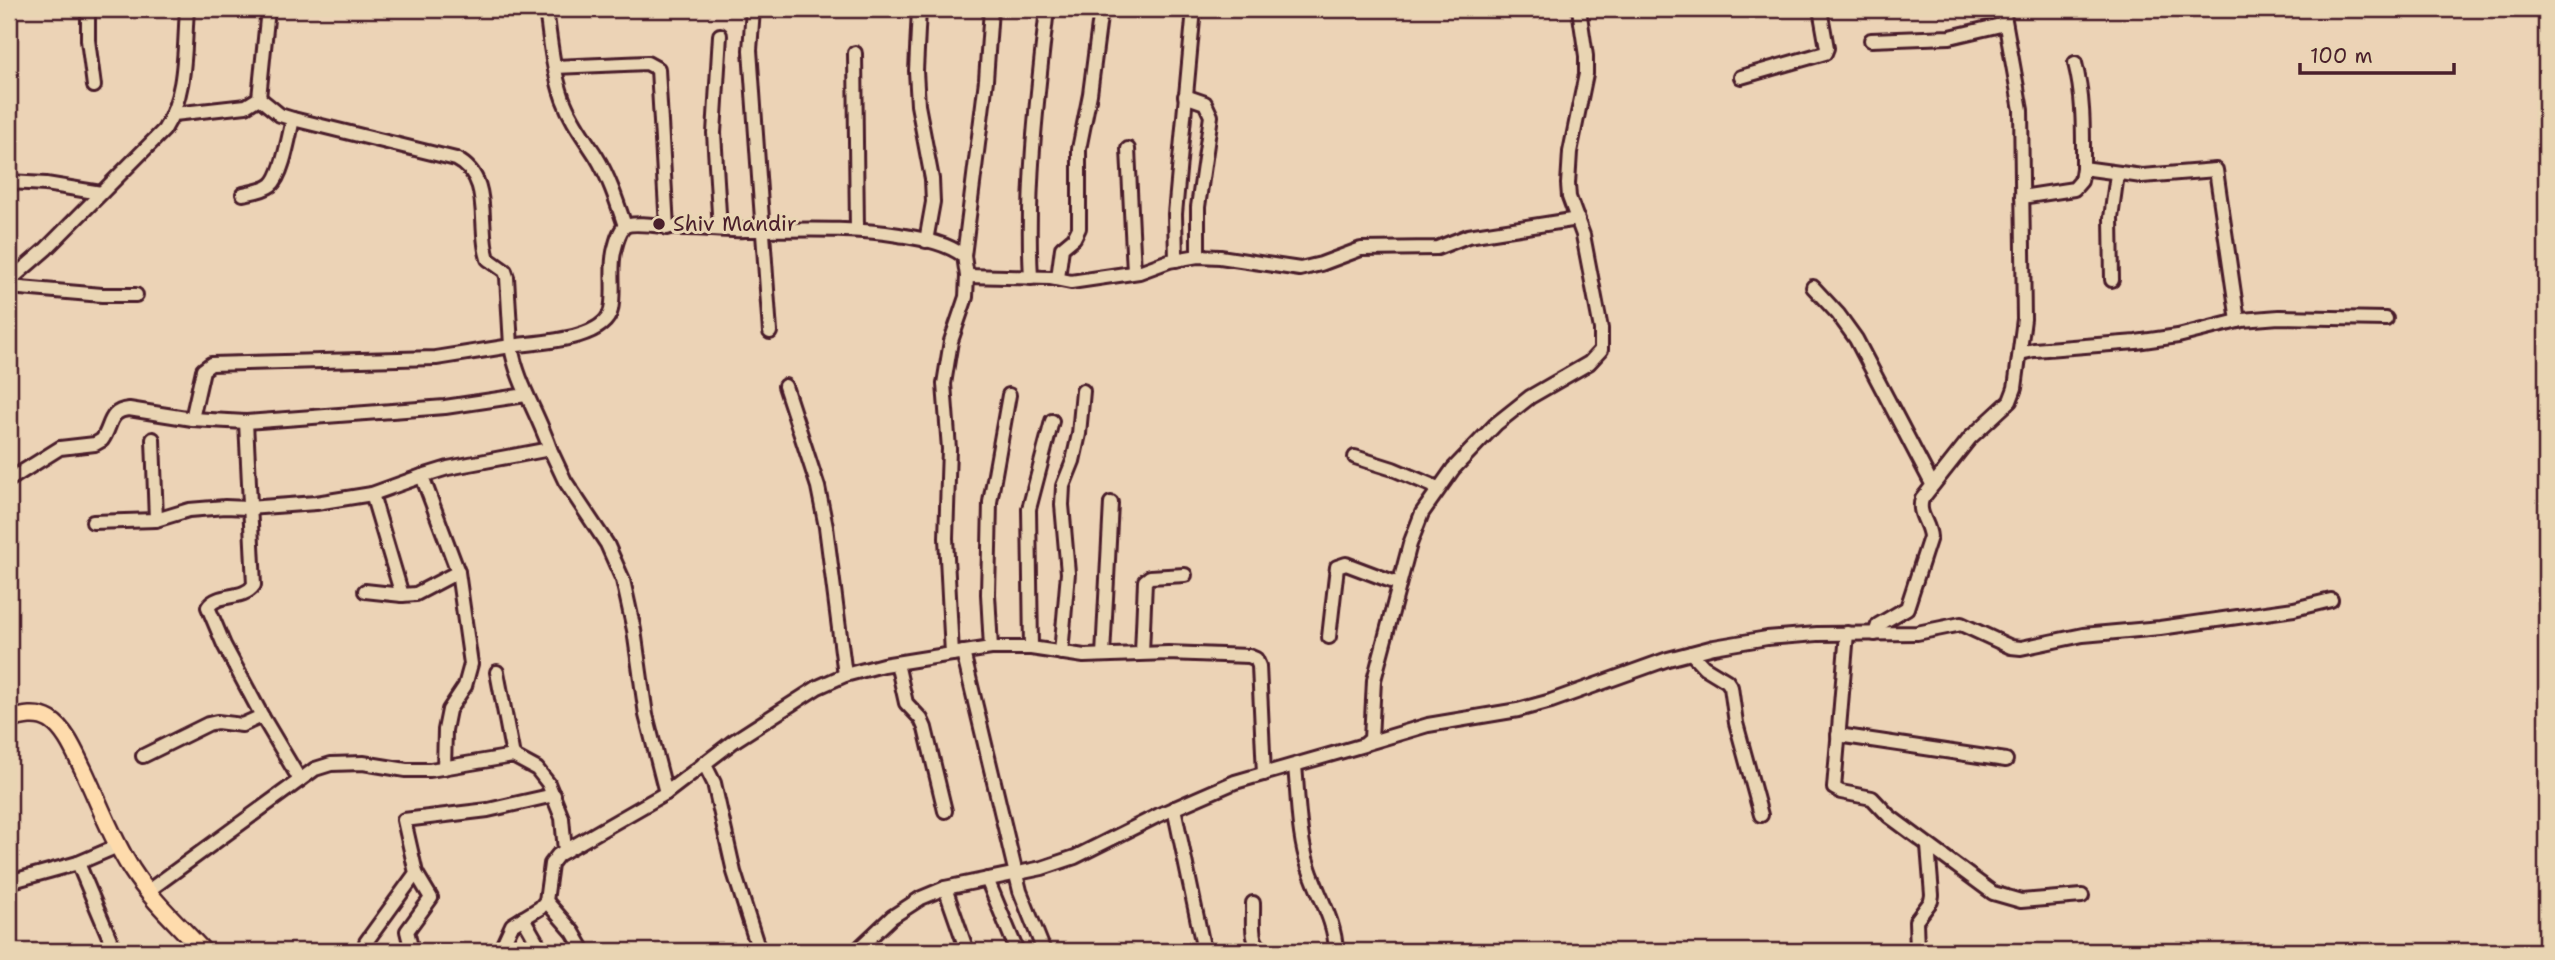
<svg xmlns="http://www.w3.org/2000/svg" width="2555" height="960" font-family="'Shantell Sans',sans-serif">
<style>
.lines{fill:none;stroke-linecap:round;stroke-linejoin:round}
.minor-casing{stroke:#4a1f2b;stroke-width:18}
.major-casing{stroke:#4a1f2b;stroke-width:21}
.minor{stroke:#e9d5b3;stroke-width:12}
.major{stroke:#fedbac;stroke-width:16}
.poi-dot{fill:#4a1f2b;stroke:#e9d5b3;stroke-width:2.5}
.labels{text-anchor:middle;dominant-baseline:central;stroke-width:6;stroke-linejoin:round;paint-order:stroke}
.poi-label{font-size:21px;fill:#4a1f2b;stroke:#e9d5b3;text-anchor:start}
</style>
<rect width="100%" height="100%" fill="#ecd3b6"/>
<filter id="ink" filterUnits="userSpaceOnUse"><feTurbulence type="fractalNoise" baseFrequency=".0143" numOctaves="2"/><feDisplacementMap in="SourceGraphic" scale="14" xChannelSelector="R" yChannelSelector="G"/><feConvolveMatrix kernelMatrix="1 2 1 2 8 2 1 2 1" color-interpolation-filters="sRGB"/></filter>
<g filter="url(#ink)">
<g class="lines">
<g class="minor-casing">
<g id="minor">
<polyline points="88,9 88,40 94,86"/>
<path d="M546,9C550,39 553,71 563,99C571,121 584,137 596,156C609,177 617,202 625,226"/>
<polyline points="753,9 750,50 770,332"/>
<polyline points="919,9 916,71 918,105 932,179 933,202 926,241"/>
<polyline points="1871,40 1950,37 2005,24"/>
<polyline points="855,53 857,230"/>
<path d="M2075,63C2084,98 2083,132 2083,168"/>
<polyline points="555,67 647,63 658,69 667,228"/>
<polyline points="1741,77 1825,53 1827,48 1820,9"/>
<polyline points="1185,96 1205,103 1211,116 1198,207 1198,256"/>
<path d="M259,98L280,115L293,119L456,159C494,178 477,225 488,259L505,271L507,277L511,346C536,342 604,341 611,310C615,291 610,271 614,252C616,244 618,233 624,227C632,220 673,228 686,228C706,228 725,231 745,230C796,230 848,227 899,235C922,239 945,242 964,256"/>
<polyline points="174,114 246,106 259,98 268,9"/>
<polyline points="1128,149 1134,272"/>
<polyline points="9,182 46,184 101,193"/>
<path d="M243,194C252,192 263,191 271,185C283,175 289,135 293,119"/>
<polyline points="2022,197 2074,189 2081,181 2083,168 2142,176 2216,170 2238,321"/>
<polyline points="720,229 714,133 720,35"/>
<polyline points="1176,260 1175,214 1194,9"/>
<polyline points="967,276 1051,278 1071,282 1139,272 1169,261 1198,256 1220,257 1300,269 1321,264 1361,249 1437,248 1468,236 1578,219"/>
<path d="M1031,278C1026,188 1037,98 1047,9"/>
<polyline points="1058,278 1062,248 1074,238 1079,228 1079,149 1090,94 1101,9"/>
<polyline points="2112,280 2111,218 2117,174"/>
<path d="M9,281L46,249L164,130C187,94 184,50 187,9"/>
<polyline points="9,287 102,295 136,295"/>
<polyline points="1813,287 1838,314 1856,339 1932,484"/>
<polyline points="2020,353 2034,350 2136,342 2178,336 2242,320 2279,317 2386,319"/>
<polyline points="785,386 818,487 826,527 845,675"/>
<path d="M192,419L203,370L211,364L436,358L511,346C517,383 538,413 550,449"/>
<polyline points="153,439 156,520"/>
<polyline points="1355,457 1393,469 1438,488"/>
<path d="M9,480L60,448L95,444L102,440C112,426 108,411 129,409L192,419L246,422L445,407L526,395"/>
<polyline points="372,494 402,595"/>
<polyline points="93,522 156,520 189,510 225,507 248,508 316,503 372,494 422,476"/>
<polyline points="365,591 402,595 416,594 458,572"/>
<polyline points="1847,633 1834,788 1841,792 1872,798 1889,816 1993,893 2021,901 2082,896"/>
<path d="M1875,634L1878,625L1907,608L1930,537C1929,522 1917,514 1922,499L1970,438L2010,401L2015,388L2024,319L2021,110L2003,9"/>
<polyline points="1329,637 1337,567 1346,564 1399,584"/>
<polyline points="991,648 988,594 990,502 1009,395"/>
<polyline points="1031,648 1029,509 1052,421"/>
<polyline points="963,652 1020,891 1044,951"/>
<polyline points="1061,653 1068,573 1062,505 1063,486 1073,461 1079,434 1083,391"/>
<polyline points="1142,653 1145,581 1150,577 1185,575"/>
<polyline points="1691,653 1704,667 1727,681 1731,687 1736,723 1761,815"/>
<polyline points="952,654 991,648 1031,648 1084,656 1168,653 1249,656 1256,659 1259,666 1264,774"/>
<polyline points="1103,655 1111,503"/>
<polyline points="897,663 906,703 921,719 925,728 945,811"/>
<polyline points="497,672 513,756"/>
<polyline points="1838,735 2006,760"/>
<polyline points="1368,743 1428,725 1518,710 1551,701 1668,659 1714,647 1767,638 1817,634 1917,633 1961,624 2011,647 2021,648 2083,635 2160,628 2294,609 2331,600"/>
<polyline points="143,756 208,724 217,722 242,725 262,716"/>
<polyline points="704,763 714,783 734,872 759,951"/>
<path d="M1295,766C1298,796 1298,828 1306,858C1314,890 1335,917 1336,951"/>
<polyline points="444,768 445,730 449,710 465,686 471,664 458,572 422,476 448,468 550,449 565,481 607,544 623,580 634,630 646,715 666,793 734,741 818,687 845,675 883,665 952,654 946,538 949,449 944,384 951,341 966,297 967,276 964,256 986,80 991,9"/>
<polyline points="300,780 315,769 331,764 363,763 406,770 430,770 513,756 537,769 548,783 562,818 565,851"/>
<polyline points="1174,808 1204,951"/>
<polyline points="987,879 1017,951"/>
<polyline points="9,882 78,863"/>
<polyline points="945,888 967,951"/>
<path d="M148,891L300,780L262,716L224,645L208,607C218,592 243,601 254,585L246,422"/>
<polyline points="546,901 573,932 584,951"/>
<path d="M1253,903C1254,922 1247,950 1271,951"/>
<polyline points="523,918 542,951"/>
<polyline points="366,942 416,873 404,820 488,810 554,795"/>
<polyline points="115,951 78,863 118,846"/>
<polyline points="412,951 407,931 431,898 416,873"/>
<polyline points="500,951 512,925 540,908 546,901 551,864 558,855 666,793"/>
<polyline points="856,951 892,917 921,898 945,888 1042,868 1075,857 1159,815 1235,782 1364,745 1371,739 1374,680 1410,544 1422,513 1453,469 1496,424 1530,397 1589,363 1601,350 1601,329 1583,235 1569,197 1568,184 1570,152 1586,74 1586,56 1579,9"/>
<polyline points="1917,951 1916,921 1931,901 1932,895 1928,846"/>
</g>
</g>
<g class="major-casing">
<path id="major" d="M9,720C22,716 37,712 50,720C66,730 75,753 83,769C99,803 112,839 132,870C152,901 179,925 203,951"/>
</g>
<use href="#minor" class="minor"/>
<use href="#major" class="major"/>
</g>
</g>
<circle class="poi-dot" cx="659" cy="224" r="7"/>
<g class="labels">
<g class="poi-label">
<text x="673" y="224">Shiv Mandir</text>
</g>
</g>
<rect width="2555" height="960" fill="none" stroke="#e9d5b3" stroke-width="35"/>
<rect x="18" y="18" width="2520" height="925" fill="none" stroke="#4a1f2b" stroke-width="2.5" filter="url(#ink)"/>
<path d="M2300 63v10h154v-10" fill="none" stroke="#4a1f2b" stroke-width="3.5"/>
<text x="2310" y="63" font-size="21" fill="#4a1f2b" stroke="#e9d5b3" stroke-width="5" paint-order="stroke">100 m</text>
</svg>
